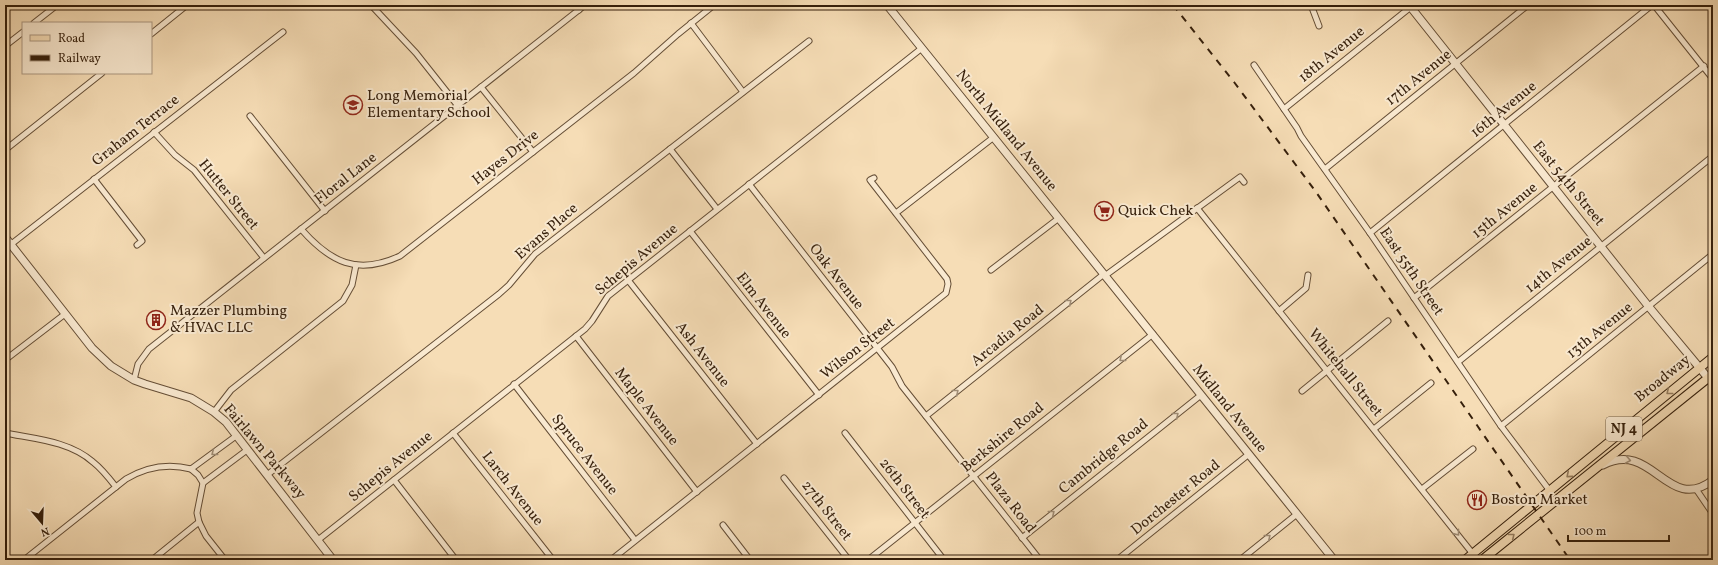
<svg xmlns="http://www.w3.org/2000/svg" width="1718" height="565" font-family="Vollkorn,serif">
<style>
.lines{fill:none;stroke-linecap:round;stroke-linejoin:round}
.minor-casing{stroke:#654e36;stroke-width:7}
.tertiary-casing{stroke:#654e36;stroke-width:9}
.primary-casing{stroke:#351f0b;stroke-width:10}
.minor{stroke:#f9e9d0;stroke-width:5}
.tertiary{stroke:#f9e9d0;stroke-width:7}
.primary{stroke:#f6ddb6;stroke-width:8}
.rail{stroke:#351f0b;stroke-width:2;stroke-dasharray:7 7;stroke-linecap:butt}
.oneway{stroke:#a18e77}
.oneway2{stroke:#967e60}
.labels{text-anchor:middle;dominant-baseline:central;stroke-width:4;stroke-linejoin:round;paint-order:stroke}
.shield{fill:#f9e9d0;stroke:#705c46;stroke-width:1}
.shield-label{font-size:14px;font-weight:bold;fill:#351f0b}
.street-label{font-size:15px;fill:#351f0b;stroke:#f9e9d0}
.poi-label{font-size:15px;fill:#351f0b;stroke:#f9e9d0;text-anchor:start}
</style>
<rect width="100%" height="100%" fill="#f6ddb6"/>
<filter id="stains"><feTurbulence type="fractalNoise" baseFrequency=".005" numOctaves="4"/><feColorMatrix values="0 0 0 0 .2 0 0 0 0 .09 0 0 0 0 .02 0 0 0 .5 -.17"/></filter>
<radialGradient id="worn" r=".72"><stop offset=".6" stop-color="#630" stop-opacity="0"/><stop offset="1" stop-color="#630" stop-opacity=".3"/></radialGradient>
<g class="lines">
<g class="minor-casing">
<g id="minor">
<polyline points="371,5 416,53 458,106"/>
<polyline points="575,5 579,10"/>
<polyline points="1311,5 1319,26"/>
<polyline points="1654,5 1713,79"/>
<polyline points="34,23 57,5"/>
<polyline points="691,23 743,92"/>
<polyline points="151,34 187,5"/>
<polyline points="5,46 23,32"/>
<polyline points="1254,65 1297,128 1301,136 1370,233 1501,426 1550,491"/>
<polyline points="481,87 533,152"/>
<polyline points="1284,109 1412,6"/>
<polyline points="250,116 325,211"/>
<polyline points="154,132 175,155 194,170 264,258"/>
<polyline points="670,149 717,209"/>
<polyline points="5,150 102,73"/>
<polyline points="1325,169 1528,5"/>
<polyline points="94,179 142,241 137,245"/>
<polyline points="749,184 892,367 902,386 1040,560"/>
<polyline points="1197,208 1473,554"/>
<polyline points="896,213 994,137"/>
<path d="M301,229C330,262 357,276 400,256L634,73L678,34L714,5"/>
<polyline points="690,231 819,395"/>
<polyline points="1370,233 1652,5"/>
<polyline points="5,249 283,32"/>
<polyline points="991,270 1059,218"/>
<polyline points="1106,275 1240,177 1244,182"/>
<polyline points="628,280 757,444"/>
<polyline points="1414,298 1704,66"/>
<polyline points="1279,311 1306,288 1308,275"/>
<polyline points="576,336 697,492"/>
<polyline points="5,360 65,314"/>
<polyline points="1458,362 1713,156"/>
<polyline points="134,380 138,364 149,349 585,5"/>
<polyline points="514,384 635,540"/>
<polyline points="1302,391 1388,321"/>
<polyline points="214,412 231,390 343,301 352,285 356,265"/>
<polyline points="926,416 1104,274"/>
<polyline points="1501,426 1713,254"/>
<polyline points="1374,429 1431,383"/>
<path d="M5,433C35,439 69,441 93,462C102,469 109,478 116,487"/>
<polyline points="453,433 553,560"/>
<polyline points="845,433 944,560"/>
<polyline points="191,469 198,475 203,483 197,513 199,522 206,536 225,560"/>
<polyline points="267,475 499,294 509,285 535,254 809,41"/>
<polyline points="784,478 849,560"/>
<polyline points="394,480 456,560"/>
<polyline points="203,483 247,450"/>
<polyline points="1422,489 1473,449"/>
<polyline points="1696,489 1713,514"/>
<polyline points="723,525 750,560"/>
<polyline points="1022,538 1201,395"/>
<polyline points="318,540 585,329 592,321 608,296 922,48"/>
<path d="M24,560L126,479C146,467 168,463 191,469L236,436"/>
<polyline points="152,560 199,522"/>
<polyline points="611,560 946,293 948,284 947,279 870,180 874,178"/>
<polyline points="868,560 1153,334"/>
<polyline points="1117,560 1249,454"/>
<polyline points="1240,560 1297,514"/>
</g>
</g>
<g class="tertiary-casing">
<g id="tertiary">
<polyline points="887,5 1334,560"/>
<polyline points="1409,5 1649,307 1713,384"/>
<polyline points="5,237 92,348 111,366 134,380 145,384 191,398 214,412 226,422 333,560"/>
<path d="M1603,465C1653,439 1667,515 1713,480"/>
</g>
</g>
<g class="primary-casing">
<g id="primary">
<polyline points="1465,560 1713,357"/>
<polyline points="1482,560 1713,374"/>
</g>
</g>
<use href="#minor" class="minor"/>
<use href="#tertiary" class="tertiary"/>
<use href="#primary" class="primary"/>
<polyline class="rail" points="1173,5 1234,82 1316,192 1570,560"/>
</g>
<defs><path id="oneway-chevron" d="M-2-3.5L2.5 0L-2 3.5" fill="none" stroke-width="1.6" stroke-linecap="round" stroke-linejoin="round"/></defs>
<g class="oneway">
<use href="#oneway-chevron" transform="translate(1069 302) rotate(-39)"/>
<use href="#oneway-chevron" transform="translate(1122 359) rotate(141)"/>
<use href="#oneway-chevron" transform="translate(956 392) rotate(-39)"/>
<use href="#oneway-chevron" transform="translate(1176 415) rotate(-39)"/>
<use href="#oneway-chevron" transform="translate(214 453) rotate(142)"/>
<use href="#oneway-chevron" transform="translate(1628 460) rotate(10)"/>
<use href="#oneway-chevron" transform="translate(1052 513) rotate(-39)"/>
<use href="#oneway-chevron" transform="translate(1457 533) rotate(51)"/>
<use href="#oneway-chevron" transform="translate(1268 537) rotate(-39)"/>
</g>
<g class="oneway2">
<use href="#oneway-chevron" transform="translate(1669 392) rotate(141)"/>
<use href="#oneway-chevron" transform="translate(1569 475) rotate(140)"/>
<use href="#oneway-chevron" transform="translate(1512 536) rotate(-39)"/>
</g>
<defs>
<g id="school-ring" transform="scale(1)"><circle r="9.5" fill="#f9e9d0" stroke="#8f2418" stroke-width="1.5"/><path d="M0-5L7-2L0 1L-7-2ZM-4 1L0 2.5L4 1V4Q0 6-4 4Z" fill="#8f2418"/></g>
<g id="supermarket-ring" transform="scale(1)"><circle r="9.5" fill="#f9e9d0" stroke="#8f2418" stroke-width="1.5"/><path d="M-6-5.5h2.5l.6 2H6L4.5 2H-2.5L-4.4-4H-6ZM-1.5 3.2a1.3 1.3 0 1 0 .1 0ZM3 3.2a1.3 1.3 0 1 0 .1 0Z" fill="#8f2418"/></g>
<g id="building-ring" transform="scale(1)"><circle r="9.5" fill="#f9e9d0" stroke="#8f2418" stroke-width="1.5"/><path d="M-4-6H4V6H1V3H-1V6H-4ZM-2.5-4.3h1.7v1.8h-1.7ZM.8-4.3h1.7v1.8H.8ZM-2.5-1h1.7V.8h-1.7ZM.8-1h1.7V.8H.8Z" fill="#8f2418"/></g>
<g id="restaurant-ring" transform="scale(1)"><circle r="9.5" fill="#f9e9d0" stroke="#8f2418" stroke-width="1.5"/><path d="M-5-6h1v4h1v-4h1v4h1v-4h1v5L-1.5 .5V6h-2V.5L-5-1ZM5-6V6H3V1.5H1.5Q1.5-4 5-6Z" fill="#8f2418"/></g>
</defs>
<g fill-rule="evenodd">
<use href="#school-ring" x="353" y="105"/>
<use href="#supermarket-ring" x="1104" y="211"/>
<use href="#building-ring" x="156" y="320"/>
<use href="#restaurant-ring" x="1477" y="500"/>
</g>
<g class="labels">
<rect class="shield" x="1606" y="417" width="36" height="24" rx="3"/>
<g class="shield-label">
<text x="1624" y="429">NJ 4</text>
</g>
<g class="street-label">
<text transform="translate(1332 55) rotate(-39)">18th Avenue</text>
<text transform="translate(1419 78) rotate(-39)">17th Avenue</text>
<text transform="translate(1504 110) rotate(-39)">16th Avenue</text>
<text transform="translate(136 131) rotate(-38)">Graham Terrace</text>
<text transform="translate(1006 131) rotate(51)">North Midland Avenue</text>
<text transform="translate(506 158) rotate(-38)">Hayes Drive</text>
<text transform="translate(346 179) rotate(-38)">Floral Lane</text>
<text transform="translate(1568 184) rotate(51)">East 54th Street</text>
<text transform="translate(228 195) rotate(51)">Hutter Street</text>
<text transform="translate(1505 211) rotate(-39)">15th Avenue</text>
<text transform="translate(547 232) rotate(-41)">Evans Place</text>
<text transform="translate(637 260) rotate(-40)">Schepis Avenue</text>
<text transform="translate(1559 265) rotate(-39)">14th Avenue</text>
<text transform="translate(1411 272) rotate(56)">East 55th Street</text>
<text transform="translate(836 277) rotate(52)">Oak Avenue</text>
<text transform="translate(763 306) rotate(52)">Elm Avenue</text>
<text transform="translate(1600 331) rotate(-39)">13th Avenue</text>
<text transform="translate(1008 336) rotate(-39)">Arcadia Road</text>
<text transform="translate(858 349) rotate(-38)">Wilson Street</text>
<text transform="translate(702 355) rotate(52)">Ash Avenue</text>
<text transform="translate(1345 373) rotate(51)">Whitehall Street</text>
<text transform="translate(1663 379) rotate(-39)">Broadway</text>
<text transform="translate(646 407) rotate(52)">Maple Avenue</text>
<text transform="translate(1229 409) rotate(51)">Midland Avenue</text>
<text transform="translate(1003 438) rotate(-39)">Berkshire Road</text>
<text transform="translate(264 452) rotate(50)">Fairlawn Parkway</text>
<text transform="translate(584 455) rotate(52)">Spruce Avenue</text>
<text transform="translate(1104 457) rotate(-39)">Cambridge Road</text>
<text transform="translate(391 467) rotate(-39)">Schepis Avenue</text>
<text transform="translate(512 489) rotate(52)">Larch Avenue</text>
<text transform="translate(904 489) rotate(52)">26th Street</text>
<text transform="translate(1176 498) rotate(-39)">Dorchester Road</text>
<text transform="translate(1010 503) rotate(52)">Plaza Road</text>
<text transform="translate(826 511) rotate(52)">27th Street</text>
</g>
<g class="poi-label">
<text x="367" y="96">Long Memorial<tspan x="367" dy="17">Elementary School</tspan></text>
<text x="1118" y="211">Quick Chek</text>
<text x="170" y="311">Mazzer Plumbing<tspan x="170" dy="17">&amp; HVAC LLC</tspan></text>
<text x="1491" y="500">Boston Market</text>
</g>
</g>
<rect width="1718" height="565" fill="none" stroke="#f6ddb6" stroke-width="20"/>
<rect x="6" y="6" width="1706" height="553" fill="none" stroke="#351f0b" stroke-width="2"/>
<rect x="10" y="10" width="1698" height="545" fill="none" stroke="#351f0b"/>
<rect x="22" y="22" width="130" height="52" fill="#f9e9d0" stroke="#ab9881"/>
<rect x="30" y="35" width="20" height="6" fill="#f6ddb6" stroke="#ab9881"/>
<text x="58" y="42" font-size="12" fill="#351f0b">Road</text>
<rect x="30" y="55" width="20" height="6" fill="#351f0b" stroke="#ab9881"/>
<text x="58" y="62" font-size="12" fill="#351f0b">Railway</text>
<g transform="translate(42 523) rotate(161)" stroke="#f9e9d0" stroke-width="3" paint-order="stroke">
<path d="M0-3L7 15L0 10L-7 15Z" fill="#351f0b"/>
<text y="-6" font-size="11" font-weight="bold" text-anchor="middle" fill="#351f0b">N</text>
</g>
<path d="M1568 535v6h101v-6" fill="none" stroke="#351f0b" stroke-width="2"/>
<text x="1574" y="535" font-size="12" fill="#351f0b" stroke="#f9e9d0" stroke-width="3" paint-order="stroke">100 m</text>
<rect width="100%" height="100%" filter="url(#stains)"/>
<rect width="100%" height="100%" fill="url(#worn)"/>
</svg>
